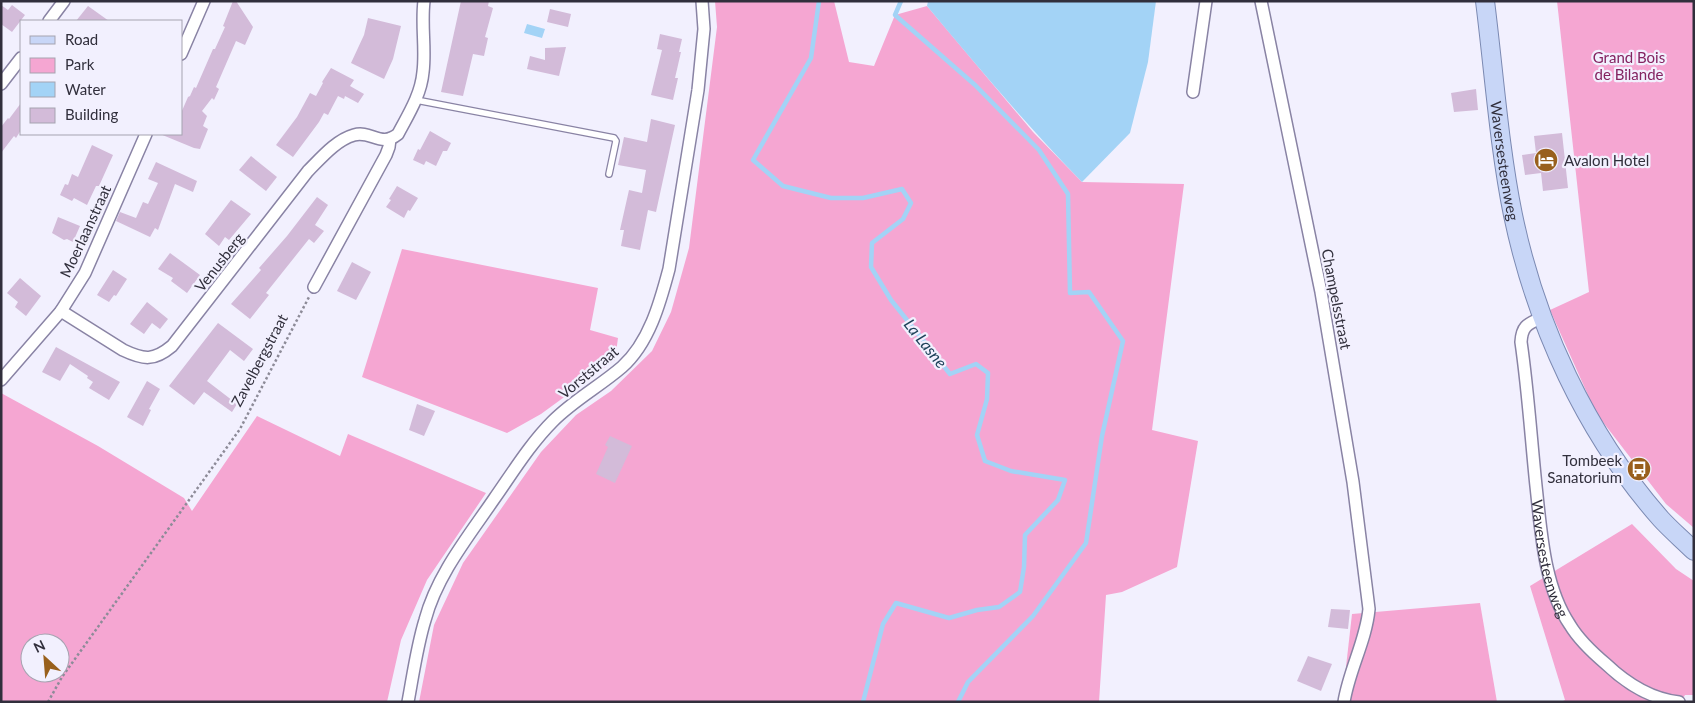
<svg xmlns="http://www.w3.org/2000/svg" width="1695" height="703" font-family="Lato,sans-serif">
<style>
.green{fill:#f5a6d2;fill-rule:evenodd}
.water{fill:#a3d3f6}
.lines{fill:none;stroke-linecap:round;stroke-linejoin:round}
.stream{stroke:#a3d3f6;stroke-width:4.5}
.building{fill:#d3bbd9}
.lane-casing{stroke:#8983a4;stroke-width:8}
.street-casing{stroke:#8983a4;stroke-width:14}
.primary-casing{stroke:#7b89b2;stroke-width:20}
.path{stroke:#8d8b98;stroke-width:2.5;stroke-dasharray:2.5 2.5;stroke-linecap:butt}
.lane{stroke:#fff;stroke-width:5.5}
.street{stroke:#fff;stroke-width:11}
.primary{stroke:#c8d6f7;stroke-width:18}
.labels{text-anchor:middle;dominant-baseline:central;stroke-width:4.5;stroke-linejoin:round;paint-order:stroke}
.park-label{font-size:15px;fill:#842361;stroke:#f2f0fe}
.poi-label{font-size:15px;fill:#312f3c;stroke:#f2f0fe;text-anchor:start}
.street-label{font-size:15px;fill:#312f3c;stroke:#f2f0fe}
.water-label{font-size:16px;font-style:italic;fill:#1e425a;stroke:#f2f0fe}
</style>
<rect width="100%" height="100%" fill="#f2f0fe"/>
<g class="green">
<polygon points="715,1 834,1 849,62 874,66 895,15 927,6 1033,132 1082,182 1184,184 1152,430 1198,441 1177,567 1122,592 1106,595 1099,702 419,702 434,625 463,563 541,452 576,415 611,391 652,351 671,312 689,248 717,27"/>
<polygon points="1557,1 1694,1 1694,528 1666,504 1596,413 1550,310 1589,292"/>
<polygon points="402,249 598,288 590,330 618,338 615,360 541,414 507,433 362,377"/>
<path d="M1,393L98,446L184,498L192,511L257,416L340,456L348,434L486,493L427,580L401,640L387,702H1ZM30,643H60V673H30Z"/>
<polygon points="1632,524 1676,569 1694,581 1694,695 1685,695 1681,702 1561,702 1565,700 1530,586"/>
<polygon points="1480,603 1497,702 1342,702 1352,614"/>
</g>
<g class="water">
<path d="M928,1H1156L1148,62L1130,133L1082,182C1027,126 977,66 927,6Z"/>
<polygon points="527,24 545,29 542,38 524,33"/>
</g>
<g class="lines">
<g class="stream">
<polyline points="819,1 811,58 753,160 783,186 831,198 863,198 902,189 911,203 903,219 872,243 871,267 891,300 950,374 976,364 988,373 987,399 977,435 985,461 1011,471 1065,480 1058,500 1025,535 1024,567 1020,592 999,607 977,610 949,618 896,603 883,624 863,702"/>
<polyline points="901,1 895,15 975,85 1039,150 1068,194 1070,293 1089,292 1123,341 1102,436 1086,543 1033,616 968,682 958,702"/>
</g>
</g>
<g class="building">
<polygon points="233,1 236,1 253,27 245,45 236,41 216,87 219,89 214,100 212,98 202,111 207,116 203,126 208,129 200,149 194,148 160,134 181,134 181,113 188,97 190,96 194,87 196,88 213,49 215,49 225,27 223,26"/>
<polygon points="461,1 489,1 488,6 493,8 485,37 488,38 484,56 473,54 463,96 441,92"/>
<polygon points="1,5 8,10 12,5 25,15 12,32 1,24"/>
<polygon points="88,6 109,21 76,21"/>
<polygon points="550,9 571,14 568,27 547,22"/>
<polygon points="368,18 401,26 393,59 384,79 351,63 364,35"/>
<polygon points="660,34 682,39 679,52 681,52 675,78 678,78 673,100 651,95 662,50 657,49"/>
<polygon points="566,47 559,76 527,69 530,56 545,60 545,48"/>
<polygon points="331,68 354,80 350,86 364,94 358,103 345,96 344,99 338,96 328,115 324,113 319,122 293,157 276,145 297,117 310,93 316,96 323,83 322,82"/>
<polygon points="1476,89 1478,110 1454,112 1451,93"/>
<polygon points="21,103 21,130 16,138 14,136 1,153 1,127 8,118 9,119"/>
<polygon points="651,119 675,125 656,212 648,210 640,250 621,246 624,230 620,230 629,190 642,193 646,170 618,165 624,137 647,142"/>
<polygon points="430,131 451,143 447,151 443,151 436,166 426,161 424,165 413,160 418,149 420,150"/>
<polygon points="1562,133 1568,188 1543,191 1541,173 1525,175 1522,155 1536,153 1534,136"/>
<polygon points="92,145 113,155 99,186 96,186 87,205 74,198 72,201 60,195 65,184 68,185 72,174 78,177"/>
<polygon points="251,156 277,177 266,191 239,170"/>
<polygon points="156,162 197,181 193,192 175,184 158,230 155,228 150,237 116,221 120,212 136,218 143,202 148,204 158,183 148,179"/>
<polygon points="397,186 418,198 410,211 408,210 404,218 386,207 391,200 389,199"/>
<polygon points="317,197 328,205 315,225 324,231 314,243 309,239 266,293 269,295 250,319 231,304 261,270 259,268 287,236"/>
<polygon points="231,200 251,214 229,240 225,237 219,246 205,234"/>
<polygon points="58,217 80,226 73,242 67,239 64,240 52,233"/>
<polygon points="170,253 200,275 187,293 171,281 173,278 158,269"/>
<polygon points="352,262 371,272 356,300 337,291"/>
<polygon points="113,270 127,279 116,296 114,295 109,302 97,295"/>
<polygon points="20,278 41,296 26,316 15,307 18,302 7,293"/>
<polygon points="147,302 168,319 160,329 152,323 144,334 130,324"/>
<polygon points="218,323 253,349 244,361 230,350 207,381 237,404 232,412 204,392 194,405 169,386"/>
<polygon points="56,347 120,382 109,400 89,388 93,382 87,378 88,376 70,364 60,381 42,372"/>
<polygon points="147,381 160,389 149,409 151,410 143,426 127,417"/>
<polygon points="417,404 435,411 424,436 409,430"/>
<polygon points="610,436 632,446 615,483 596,474 608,447 605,445"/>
<polygon points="1331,609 1350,610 1348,629 1328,627"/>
<polygon points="1308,656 1332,664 1321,691 1297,681"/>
</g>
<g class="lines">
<g class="lane-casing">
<polyline id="lane" points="416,100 614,138 616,141 609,174"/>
</g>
<g class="street-casing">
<g id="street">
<path d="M1261,1L1321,292L1353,482L1369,609C1366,641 1349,670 1344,702"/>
<polyline points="49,21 64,1"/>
<polyline points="181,54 204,1"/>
<polyline points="1,84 21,58"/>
<polyline points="1193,92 1206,1"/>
<polyline points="314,287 386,155 389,147 390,139"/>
<path d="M61,311L123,350C144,360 154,361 172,346L308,171C321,158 336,140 354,135C371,130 381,148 398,134C408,115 421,95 423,72C426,49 421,25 424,1"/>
<path id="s1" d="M1543,317C1528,324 1522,325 1521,342C1528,390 1531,438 1536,486C1541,531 1544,587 1570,625C1579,640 1593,653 1606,664C1626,683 1652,699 1679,702"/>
<polyline points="1,380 61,311 85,273 146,134"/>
<path d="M408,702C413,675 417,646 425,620C437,575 468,537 494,499C513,472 530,444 553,421C574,400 600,386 622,367C649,343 660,303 669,269L698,90L704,29L702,1"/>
</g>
</g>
<g class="primary-casing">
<g id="primary">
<path id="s2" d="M1485,1C1494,72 1499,146 1513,215C1536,325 1586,434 1661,519C1671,530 1683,540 1694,551"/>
</g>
</g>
<polyline class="path" points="48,702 62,677 240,429 309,297"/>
<use href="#lane" class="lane"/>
<use href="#street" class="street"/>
<use href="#primary" class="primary"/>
</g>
<defs>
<g id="hotel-disc" transform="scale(1.25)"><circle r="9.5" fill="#99601d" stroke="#f2f0fe"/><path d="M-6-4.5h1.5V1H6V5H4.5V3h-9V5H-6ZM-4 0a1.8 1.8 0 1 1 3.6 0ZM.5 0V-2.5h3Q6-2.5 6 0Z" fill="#fff"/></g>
<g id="bus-disc" transform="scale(1.25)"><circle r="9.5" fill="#99601d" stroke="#f2f0fe"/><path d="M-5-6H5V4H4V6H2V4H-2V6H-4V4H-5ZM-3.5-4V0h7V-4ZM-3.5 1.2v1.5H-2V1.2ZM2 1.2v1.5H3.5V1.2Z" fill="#fff"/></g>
</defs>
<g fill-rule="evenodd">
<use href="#hotel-disc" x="1546" y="160"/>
<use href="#bus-disc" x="1639" y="469"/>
</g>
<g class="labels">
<g class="park-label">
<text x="1629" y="57">Grand Bois<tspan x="1629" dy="17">de Bilande</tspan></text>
</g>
<g class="poi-label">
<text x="1564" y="160">Avalon Hotel</text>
<text x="1622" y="460" text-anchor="end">Tombeek<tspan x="1622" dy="17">Sanatorium</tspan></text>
</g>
<g class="street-label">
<text stroke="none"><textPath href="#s2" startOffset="161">Waversesteenweg</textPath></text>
<text transform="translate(85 231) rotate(-65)">Moerlaanstraat</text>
<text transform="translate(219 262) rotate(-52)">Venusberg</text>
<text transform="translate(1337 299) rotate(79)">Champelsstraat</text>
<text transform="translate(259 360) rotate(-62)">Zavelbergstraat</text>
<text transform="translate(588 372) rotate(-40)">Vorststraat</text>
<text stroke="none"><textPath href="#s1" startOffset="255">Waversesteenweg</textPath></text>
</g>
<g class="water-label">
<text transform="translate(926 343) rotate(51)">La Lasne</text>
</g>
</g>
<rect width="1695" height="703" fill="none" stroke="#312f3c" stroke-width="5"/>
<rect x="20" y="20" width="162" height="115" fill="#f2f0fe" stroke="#a5a3b0"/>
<rect x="30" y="36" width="25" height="8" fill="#c8d6f7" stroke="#a5a3b0"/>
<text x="65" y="45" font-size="15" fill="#312f3c">Road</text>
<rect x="30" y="58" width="25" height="15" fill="#f5a6d2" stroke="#a5a3b0"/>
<text x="65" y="70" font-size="15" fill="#312f3c">Park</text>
<rect x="30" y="82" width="25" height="15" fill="#a3d3f6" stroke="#a5a3b0"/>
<text x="65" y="95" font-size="15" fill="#312f3c">Water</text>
<rect x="30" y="108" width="25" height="15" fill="#d3bbd9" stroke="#a5a3b0"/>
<text x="65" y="120" font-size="15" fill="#312f3c">Building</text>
<g transform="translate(45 658) rotate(334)"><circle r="24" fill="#f2f0fe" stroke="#a5a3b0"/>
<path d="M0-4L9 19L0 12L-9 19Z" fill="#99601d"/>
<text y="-8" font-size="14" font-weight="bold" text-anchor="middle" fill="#312f3c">N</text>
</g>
</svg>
